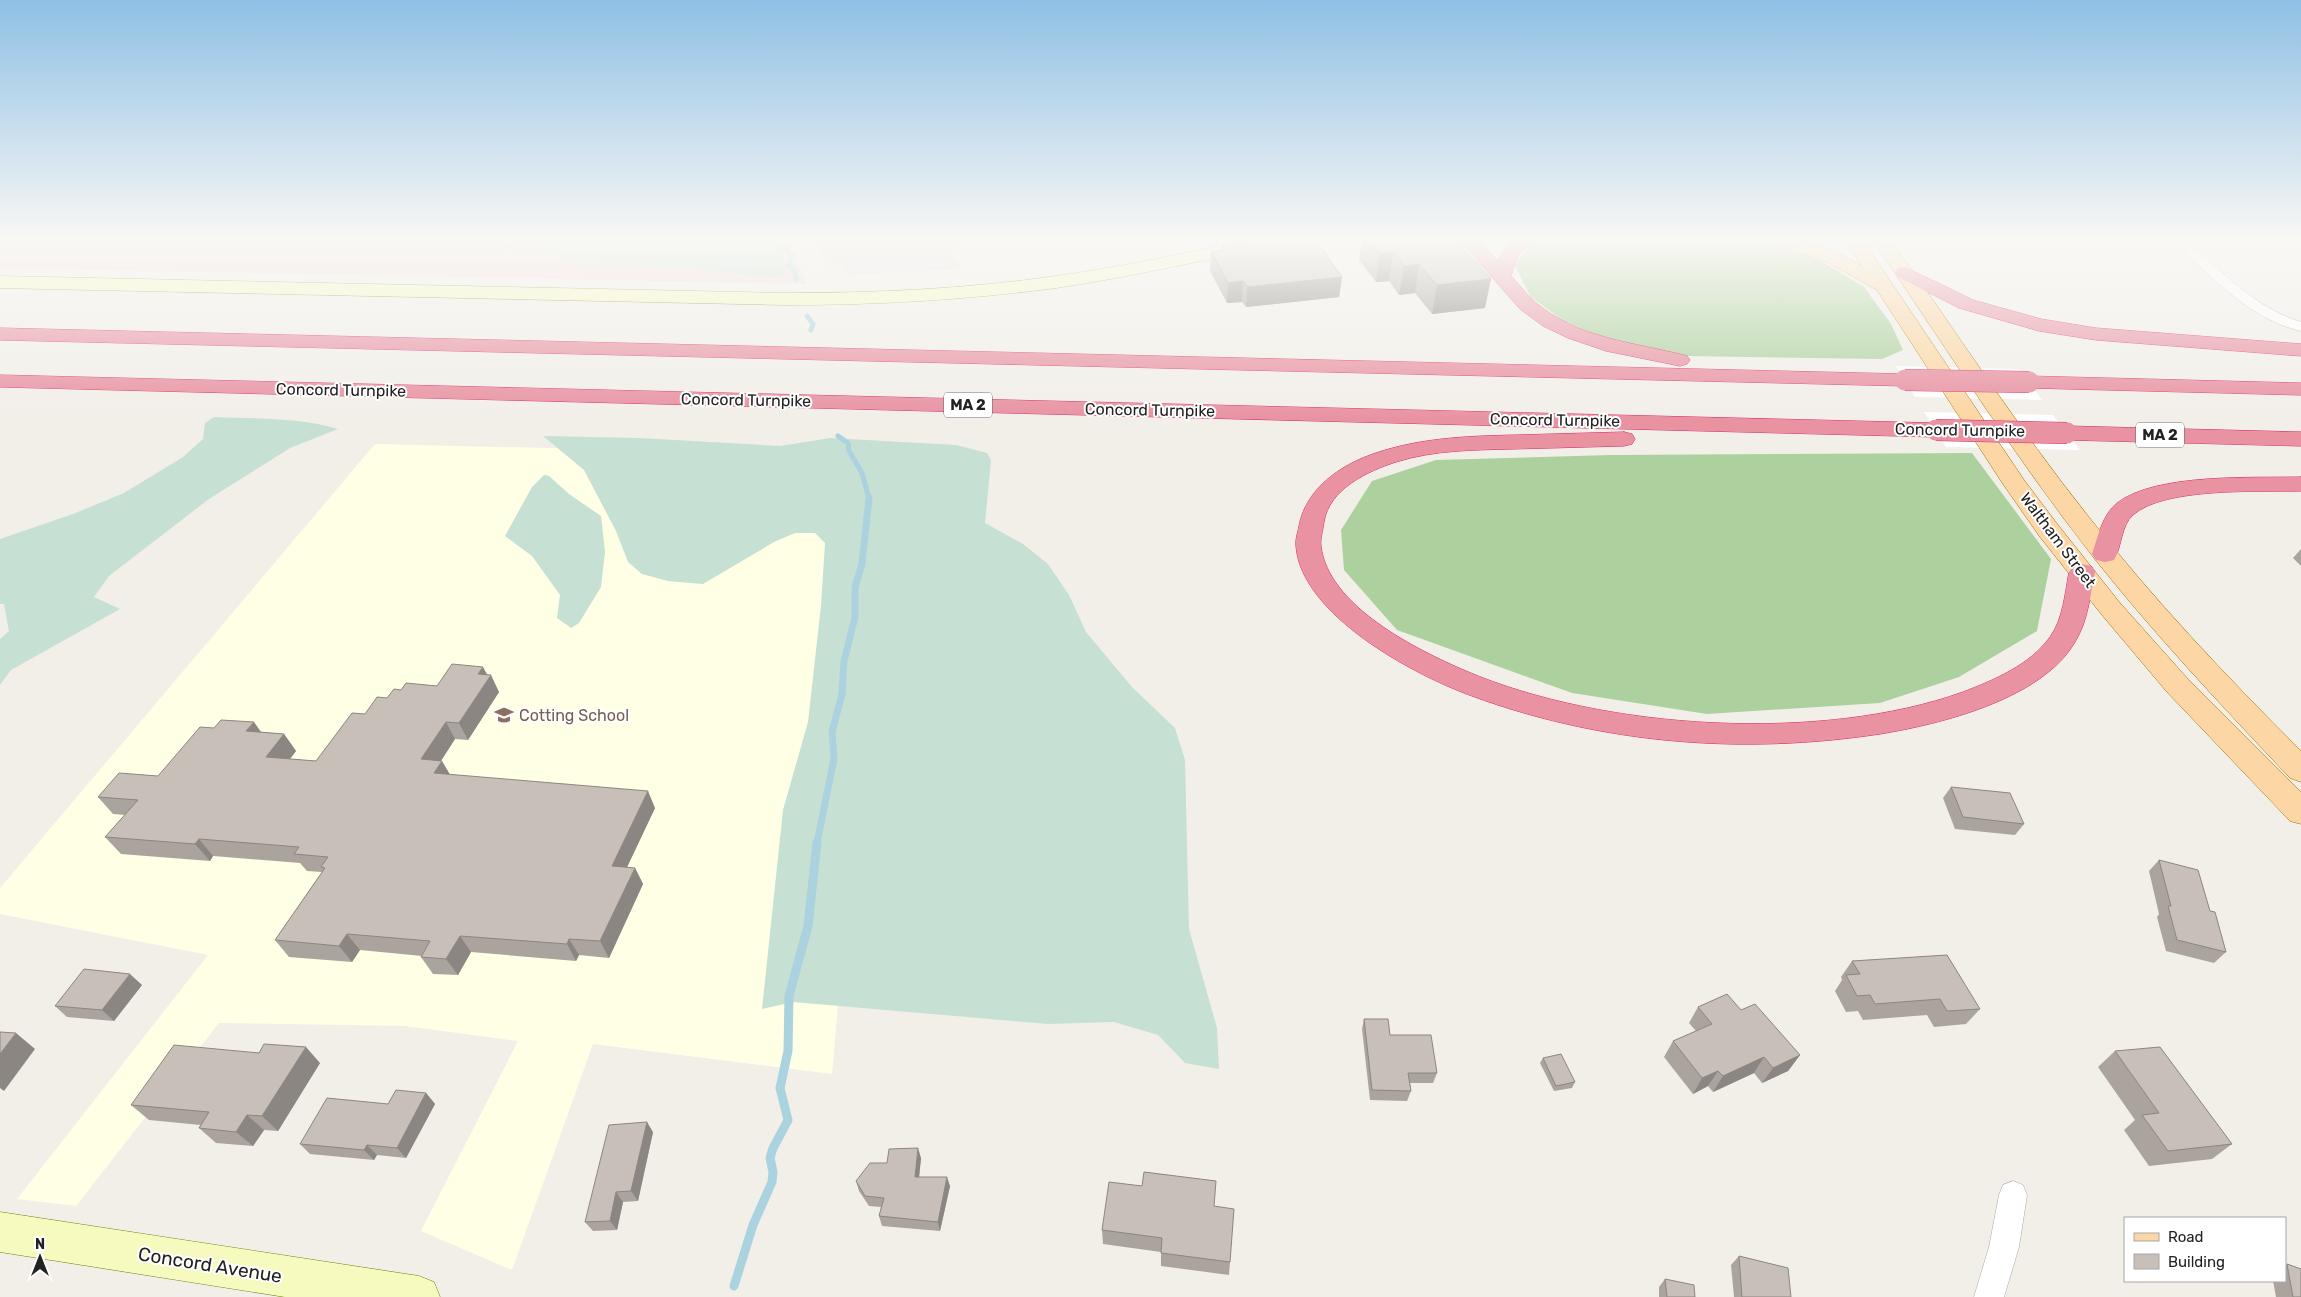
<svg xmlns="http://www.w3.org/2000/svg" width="2301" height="1297" font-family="Rubik,sans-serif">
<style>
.commercial{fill:#f2dad9}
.education{fill:#ffffe5}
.forest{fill:#add19e}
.wetland{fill:#c6e0d4}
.parking{fill:#e2e2e2}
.pier{fill:#fff}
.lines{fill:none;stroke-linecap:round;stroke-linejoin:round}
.stream-far2{stroke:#aad3df;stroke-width:5}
.stream-far1{stroke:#aad3df;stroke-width:7}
.stream{stroke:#aad3df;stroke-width:9}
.street-casing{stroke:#a9a9a9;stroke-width:1}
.secondary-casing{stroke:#707d05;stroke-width:1}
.primary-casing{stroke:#a06b00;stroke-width:1}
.highway-casing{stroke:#dc2a67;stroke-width:1}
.street{fill:#fff;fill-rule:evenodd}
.secondary{fill:#f7fabf;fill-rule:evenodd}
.primary{fill:#fcd6a4;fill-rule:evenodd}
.highway{fill:#e892a2;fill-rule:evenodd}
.highway-bridge-casing{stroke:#dc2a67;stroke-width:22;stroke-linecap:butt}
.highway-bridge{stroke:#e892a2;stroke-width:21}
.wall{fill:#aba49e}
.shaded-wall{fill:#8b8681}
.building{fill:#c7bfb8;stroke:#8b8681}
.labels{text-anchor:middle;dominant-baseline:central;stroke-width:4;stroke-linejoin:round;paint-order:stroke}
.shield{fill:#fff;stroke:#646464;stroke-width:1}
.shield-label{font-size:15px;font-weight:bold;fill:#222}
.street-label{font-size:16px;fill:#222;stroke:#fff}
.education-label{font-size:16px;fill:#785e54;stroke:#fff;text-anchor:start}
.near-street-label{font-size:19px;fill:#222;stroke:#fff}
</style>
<rect width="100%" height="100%" fill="#f2efe9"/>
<polygon class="commercial" points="0,239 787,239 807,284 0,268"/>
<polygon class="education" points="375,444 847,455 878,543 832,1074 593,1044 512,1270 421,1231 518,1041 405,1026 219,1023 76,1206 17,1199 208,955 0,914 0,888"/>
<g class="forest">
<polygon points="1541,239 1743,239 1777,245 1804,254 1828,265 1864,287 1891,324 1903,350 1882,359 1685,356 1615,343 1562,320 1530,296 1515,265 1534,240"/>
<polygon points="1972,453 2051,559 2037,631 1959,677 1880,703 1707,714 1572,693 1397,630 1344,570 1341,530 1372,481 1436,460 1611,455"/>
</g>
<g class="wetland">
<path d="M535,239H776C784,250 788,264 783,277L773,278C747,275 720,271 693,269C637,264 583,265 529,249Z"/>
<path d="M214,417C254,419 299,417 338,429L290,448L209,499L109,576L94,597L120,609L11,670L0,685V639L9,631L4,604H0V539L73,514L124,493L183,457L203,439L205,423Z"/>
<polygon points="543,436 639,438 780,446 830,438 956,445 987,453 991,460 985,523 1023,544 1048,564 1069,595 1086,632 1132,687 1175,728 1185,760 1189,929 1217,1028 1219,1069 1185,1063 1158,1035 1114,1022 1048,1024 793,1002 762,1009 783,810 808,722 821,606 825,543 815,533 795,533 774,542 703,584 668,581 642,574 628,562 616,531 584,470"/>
<polygon points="544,475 549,476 569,494 601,516 605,552 601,587 579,623 571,628 557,618 560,595 532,556 505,536 532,487"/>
</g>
<g class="parking">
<polygon points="814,239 956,239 965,253 954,257 958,260 961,269 847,275 841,264 827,266"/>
<polygon points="973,239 1063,239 1018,245 1014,239 974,244"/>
</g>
<g class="pier">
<polygon points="1896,366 2019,369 2042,400 1915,397"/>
<polygon points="1924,412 2053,415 2080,450 1946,447"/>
</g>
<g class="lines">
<g class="stream-far2">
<polyline points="773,239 779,247 788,250 791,255 789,266 794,269 796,279"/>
<polyline points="807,316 813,324 811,330"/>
<polyline points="838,436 848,443 849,451 862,473 869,499"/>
</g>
<polyline class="stream-far1" points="817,843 834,759 832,732 842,694 844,661 855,617 855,587 862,564 869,498"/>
<polyline class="stream" points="734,1286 753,1225 772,1182 773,1172 770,1158 773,1148 788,1120 780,1088 788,1051 789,996 808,926 817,842"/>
<g class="street-casing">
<g id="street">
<path d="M2173,239H2186C2221,271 2255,308 2301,322V331C2258,321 2226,291 2194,261C2187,254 2177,247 2173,239Z"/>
<polygon points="2013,1181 2023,1185 2027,1195 2019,1247 2004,1297 1974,1297 1989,1247 1999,1195 2003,1185"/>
</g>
</g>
<g class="secondary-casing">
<g id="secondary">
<path d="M1256,239H1292L1289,243L1283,244C1207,259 1132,277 1056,288C966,300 875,305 784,305L0,288V276L784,293C875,293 966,289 1056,276C1123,267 1189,252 1256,239Z"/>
<polygon points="0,1212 419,1276 434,1282 440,1297 285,1297 0,1252"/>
</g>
</g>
<g class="primary-casing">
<g id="primary">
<path d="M1768,239C1801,236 1833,250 1862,266L1844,239H1862L2024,480L2058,525L2120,603L2187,678L2301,792V824L2290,821L2167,692L2102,615L2040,537L2003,484L1877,290L1827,262L1771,243Z"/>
<path d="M1872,239H1890C1956,331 2017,427 2088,516C2153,599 2226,676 2301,751V782L2290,778C2223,707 2155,635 2094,558C2014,456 1945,346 1872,239Z"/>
</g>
</g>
<g class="highway-casing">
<g id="highway">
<path d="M1459,239H1478L1498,261C1506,240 1516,239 1536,239L1518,255L1511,276C1519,284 1526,294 1534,301C1577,339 1634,342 1687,356L1690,360L1687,364L1680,366L1606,351L1568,338L1543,326L1520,309Z"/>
<polygon points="1905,267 1973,300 2041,319 2096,328 2301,344 2301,356 2096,340 2039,331 1959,308 1898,277 1895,273 1898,269"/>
<polygon points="0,328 1905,374 1913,375 1916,380 1913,385 1905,386 0,340"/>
<polygon points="0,375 1936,423 1944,425 1947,430 1944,435 1936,437 0,387"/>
<polygon points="2029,376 2301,383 2301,395 2029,388 2021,387 2018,382 2021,377"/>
<polygon points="2067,426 2301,432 2301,446 2067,440 2059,438 2056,433 2059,428"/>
<path d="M1624,432L1632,434L1635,439L1632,444L1624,446C1587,447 1550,448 1513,449C1474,450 1434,450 1396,462C1368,471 1329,489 1324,522C1323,530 1320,539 1321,546C1328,606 1417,650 1466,671C1604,730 1821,743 1963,692C1994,680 2030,665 2050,637C2063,619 2065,593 2069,572L2073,566L2082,564L2091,566L2095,572C2090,596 2088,621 2075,642C2042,699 1941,724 1880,734C1742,755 1603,744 1472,696C1414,675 1301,615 1296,546C1295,540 1298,532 1299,526C1305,492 1335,469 1365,457C1413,438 1466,436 1517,435C1553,434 1588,433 1624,432Z"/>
<path d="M2301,477V491C2260,492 2164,487 2133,515C2121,525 2122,547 2114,560L2105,562L2096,560L2092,554C2098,537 2102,515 2117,503C2156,473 2253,478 2301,477Z"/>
</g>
</g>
<use href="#street" class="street"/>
<use href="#secondary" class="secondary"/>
<use href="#primary" class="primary"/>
<use href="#highway" class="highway"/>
<g class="highway-bridge-casing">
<g id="highway-bridge">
<polyline points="1905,380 2029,382"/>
<polyline points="1936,430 2067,433"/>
</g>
</g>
<use href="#highway-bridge" class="highway-bridge"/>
</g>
<g class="wall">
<polygon points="1362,239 1455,239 1485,308 1432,314 1415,293 1399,295 1389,281 1376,282 1359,260"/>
<polygon points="1222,245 1342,277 1339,297 1246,307 1242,302 1227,303 1210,271 1211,251 1222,250"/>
<polygon points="2301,549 2301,566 2293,558"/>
<polygon points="487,675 499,692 468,740 455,739 441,761 450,775 655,808 627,867 635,868 643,884 609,958 579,955 576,961 471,952 458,975 433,974 421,957 422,956 360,950 352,962 289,957 275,940 322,872 307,871 300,863 213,856 210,861 121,854 105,837 125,815 113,814 98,797 158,776 262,732 284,734 296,751 290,759 316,761 365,714 387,698 401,690 437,686"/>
<polygon points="1951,787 2024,824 2015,835 1955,829 1943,798"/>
<polygon points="2159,860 2226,952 2214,963 2166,951 2157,917 2159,914 2149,871"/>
<polygon points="1852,961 1980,1009 1966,1024 1934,1027 1927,1015 1863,1020 1858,1011 1846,1012 1835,991 1842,980 1841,977"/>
<polygon points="142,985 114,1021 67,1017 55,1006"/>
<polygon points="1698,1007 1741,1010 1800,1055 1788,1071 1762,1083 1754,1073 1713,1092 1708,1086 1693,1094 1664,1057 1673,1041 1696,1031 1689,1023"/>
<polygon points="1364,1019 1390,1035 1437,1073 1433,1083 1410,1083 1411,1091 1407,1101 1370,1100 1362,1029"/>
<polygon points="2115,1051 2232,1144 2212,1159 2149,1166 2124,1130 2135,1120 2098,1067"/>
<polygon points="1543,1058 1575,1082 1572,1088 1554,1091 1540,1063"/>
<polygon points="320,1063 278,1131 264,1130 253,1146 216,1143 199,1128 201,1125 149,1120 131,1105"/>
<polygon points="426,1093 435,1104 406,1158 377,1155 374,1160 310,1154 300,1144 388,1104"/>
<polygon points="653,1132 638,1201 623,1202 617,1230 593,1231 585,1222"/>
<polygon points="921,1158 919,1177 950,1186 940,1231 882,1226 879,1216 881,1207 869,1206 859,1191 856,1181 887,1163"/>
<polygon points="1214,1206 1230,1262 1229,1275 1161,1266 1161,1252 1103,1244 1102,1230"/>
<polygon points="1739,1256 1791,1297 1734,1297 1731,1265"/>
<polygon points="2287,1264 2301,1297 2276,1297 2273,1281 2285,1281 2285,1265"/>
<polygon points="1665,1279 1695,1297 1659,1297 1659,1287"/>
</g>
<g class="shaded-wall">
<polygon points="1393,252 1389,281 1376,282 1380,254"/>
<polygon points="1419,264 1415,293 1399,295 1404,266"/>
<polygon points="1342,277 1339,297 1246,307 1247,287"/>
<polygon points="1491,279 1485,308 1432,314 1437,285"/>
<polygon points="1243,281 1242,302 1227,303 1228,283"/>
<polygon points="483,667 489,678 491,675 499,692 468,740 459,723 478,674"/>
<polygon points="254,722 266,739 246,731"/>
<polygon points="446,722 455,739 431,776 421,759"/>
<polygon points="284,734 296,751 278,774 266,757"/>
<polygon points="442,761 452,778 434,773"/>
<polygon points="648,791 655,808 620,882 612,866"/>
<polygon points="199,839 213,856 210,861 195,844"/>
<polygon points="635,868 643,884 609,958 600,941"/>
<polygon points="347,934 360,950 352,962 339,946"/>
<polygon points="460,936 471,952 458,975 446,959"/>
<polygon points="569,939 579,955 576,961 567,944"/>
<polygon points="130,974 142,985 114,1021 102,1010"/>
<polygon points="16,1033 35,1049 4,1091 0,1088 0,1054"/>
<polygon points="306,1047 320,1063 278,1131 262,1116"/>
<polygon points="1800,1055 1788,1071 1762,1083 1773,1068"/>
<polygon points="1764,1057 1754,1073 1713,1092 1723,1076"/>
<polygon points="1718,1071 1708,1086 1693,1094 1702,1078"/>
<polygon points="426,1093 435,1104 406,1158 397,1148"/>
<polygon points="247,1115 264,1130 253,1146 236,1132"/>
<polygon points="647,1122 653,1132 638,1201 631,1191"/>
<polygon points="367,1145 377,1155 374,1160 364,1150"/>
<polygon points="918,1148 921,1158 918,1187 915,1177"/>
<polygon points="947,1177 950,1186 940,1231 938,1222"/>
<polygon points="616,1192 623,1202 617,1230 610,1221"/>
</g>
<g class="building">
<polygon points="1282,239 1315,239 1342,277 1247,287 1243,281 1228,283 1211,251 1225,250 1222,245"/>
<polygon points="1368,239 1455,239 1491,279 1437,285 1419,264 1404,266 1393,252 1380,254"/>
<polygon points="452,664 483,667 478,674 491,675 459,723 446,722 421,759 442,761 434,773 648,791 612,866 635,868 600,941 569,939 567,944 460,936 446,959 421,957 430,941 347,934 339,946 275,940 325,868 321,867 328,857 294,854 299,847 199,839 195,844 105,837 138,800 98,797 119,773 158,776 200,727 214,728 221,720 254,722 246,731 284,734 266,757 316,761 352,713 365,714 377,697 387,698 394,689 401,690 406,683 437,686"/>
<polygon points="1951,787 2010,793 2024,824 1963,817"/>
<polygon points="2159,860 2198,870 2210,911 2215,912 2226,952 2177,940 2168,906 2171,906"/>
<polygon points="1947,955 1980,1009 1947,1011 1940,999 1875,1004 1870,995 1857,996 1846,975 1860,974 1852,961"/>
<polygon points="84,969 130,974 102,1010 55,1006"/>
<polygon points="1727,994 1741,1010 1755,1004 1800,1055 1773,1068 1764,1057 1723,1076 1718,1071 1702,1078 1673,1041 1712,1024 1698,1007"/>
<polygon points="1364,1019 1388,1019 1390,1035 1431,1035 1437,1073 1408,1073 1411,1091 1372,1090"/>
<polygon points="0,1032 16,1033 0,1054"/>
<polygon points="264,1044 306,1047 262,1116 247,1115 236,1132 199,1128 209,1112 131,1105 174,1045 259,1053"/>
<polygon points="2160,1047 2232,1144 2168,1151 2142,1115 2159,1113 2115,1051"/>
<polygon points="1561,1054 1575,1082 1556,1086 1543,1058"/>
<polygon points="396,1090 426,1093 397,1148 367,1145 364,1150 300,1144 327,1098 388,1104"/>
<polygon points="647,1122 631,1191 616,1192 610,1221 585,1222 609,1125"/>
<polygon points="918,1148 915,1177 947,1177 938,1222 879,1216 884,1198 865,1196 856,1181 870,1163 887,1163 889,1149"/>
<polygon points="1144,1172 1216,1181 1214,1206 1234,1209 1230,1262 1161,1253 1162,1238 1102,1230 1109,1182 1142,1186"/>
<polygon points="1739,1256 1788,1268 1791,1297 1742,1297"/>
<polygon points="2287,1264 2301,1269 2301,1297 2293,1297"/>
<polygon points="1665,1279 1694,1285 1695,1297 1667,1297"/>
</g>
<linearGradient id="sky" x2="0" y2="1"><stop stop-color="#8fc0e4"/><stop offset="0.57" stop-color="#f9f8f5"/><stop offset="1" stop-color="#f9f8f5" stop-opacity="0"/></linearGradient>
<rect width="2301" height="420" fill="url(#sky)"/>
<defs>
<g id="school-bare" transform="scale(1.5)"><path d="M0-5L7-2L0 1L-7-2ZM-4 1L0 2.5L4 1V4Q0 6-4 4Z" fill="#8d6e63" stroke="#fff" stroke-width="2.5" paint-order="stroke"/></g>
</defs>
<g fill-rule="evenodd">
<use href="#school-bare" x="504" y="715"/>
</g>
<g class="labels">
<g class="shield">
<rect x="944" y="392.5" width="48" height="25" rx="4"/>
<rect x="2136" y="422.5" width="48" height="25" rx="4"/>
</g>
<g class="shield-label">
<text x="968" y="405">MA 2</text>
<text x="2160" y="435">MA 2</text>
</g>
<g class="street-label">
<text transform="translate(341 390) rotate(1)">Concord Turnpike</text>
<text transform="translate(746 400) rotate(1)">Concord Turnpike</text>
<text transform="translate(1150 410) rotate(1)">Concord Turnpike</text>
<text transform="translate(1555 420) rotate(1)">Concord Turnpike</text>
<text transform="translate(1960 430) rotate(1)">Concord Turnpike</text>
<text transform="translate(2058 540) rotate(53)">Waltham Street</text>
</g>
<g class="education-label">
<text x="519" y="715">Cotting School</text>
</g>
<g class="near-street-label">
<text transform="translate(210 1265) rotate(9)">Concord Avenue</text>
</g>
</g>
<rect x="2124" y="1217" width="162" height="65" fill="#ffffff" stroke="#a7a7a7"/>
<rect x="2134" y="1233" width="25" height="8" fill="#fcd6a4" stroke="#a7a7a7"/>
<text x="2168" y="1242" font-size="15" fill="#222222">Road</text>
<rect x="2134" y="1254" width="25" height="15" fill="#c7bfb8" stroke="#a7a7a7"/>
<text x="2168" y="1267" font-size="15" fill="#222222">Building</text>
<g transform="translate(40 1257)" stroke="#ffffff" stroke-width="4" paint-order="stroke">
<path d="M0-4L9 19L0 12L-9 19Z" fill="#222222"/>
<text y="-8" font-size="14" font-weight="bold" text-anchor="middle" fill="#222222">N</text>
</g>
</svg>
